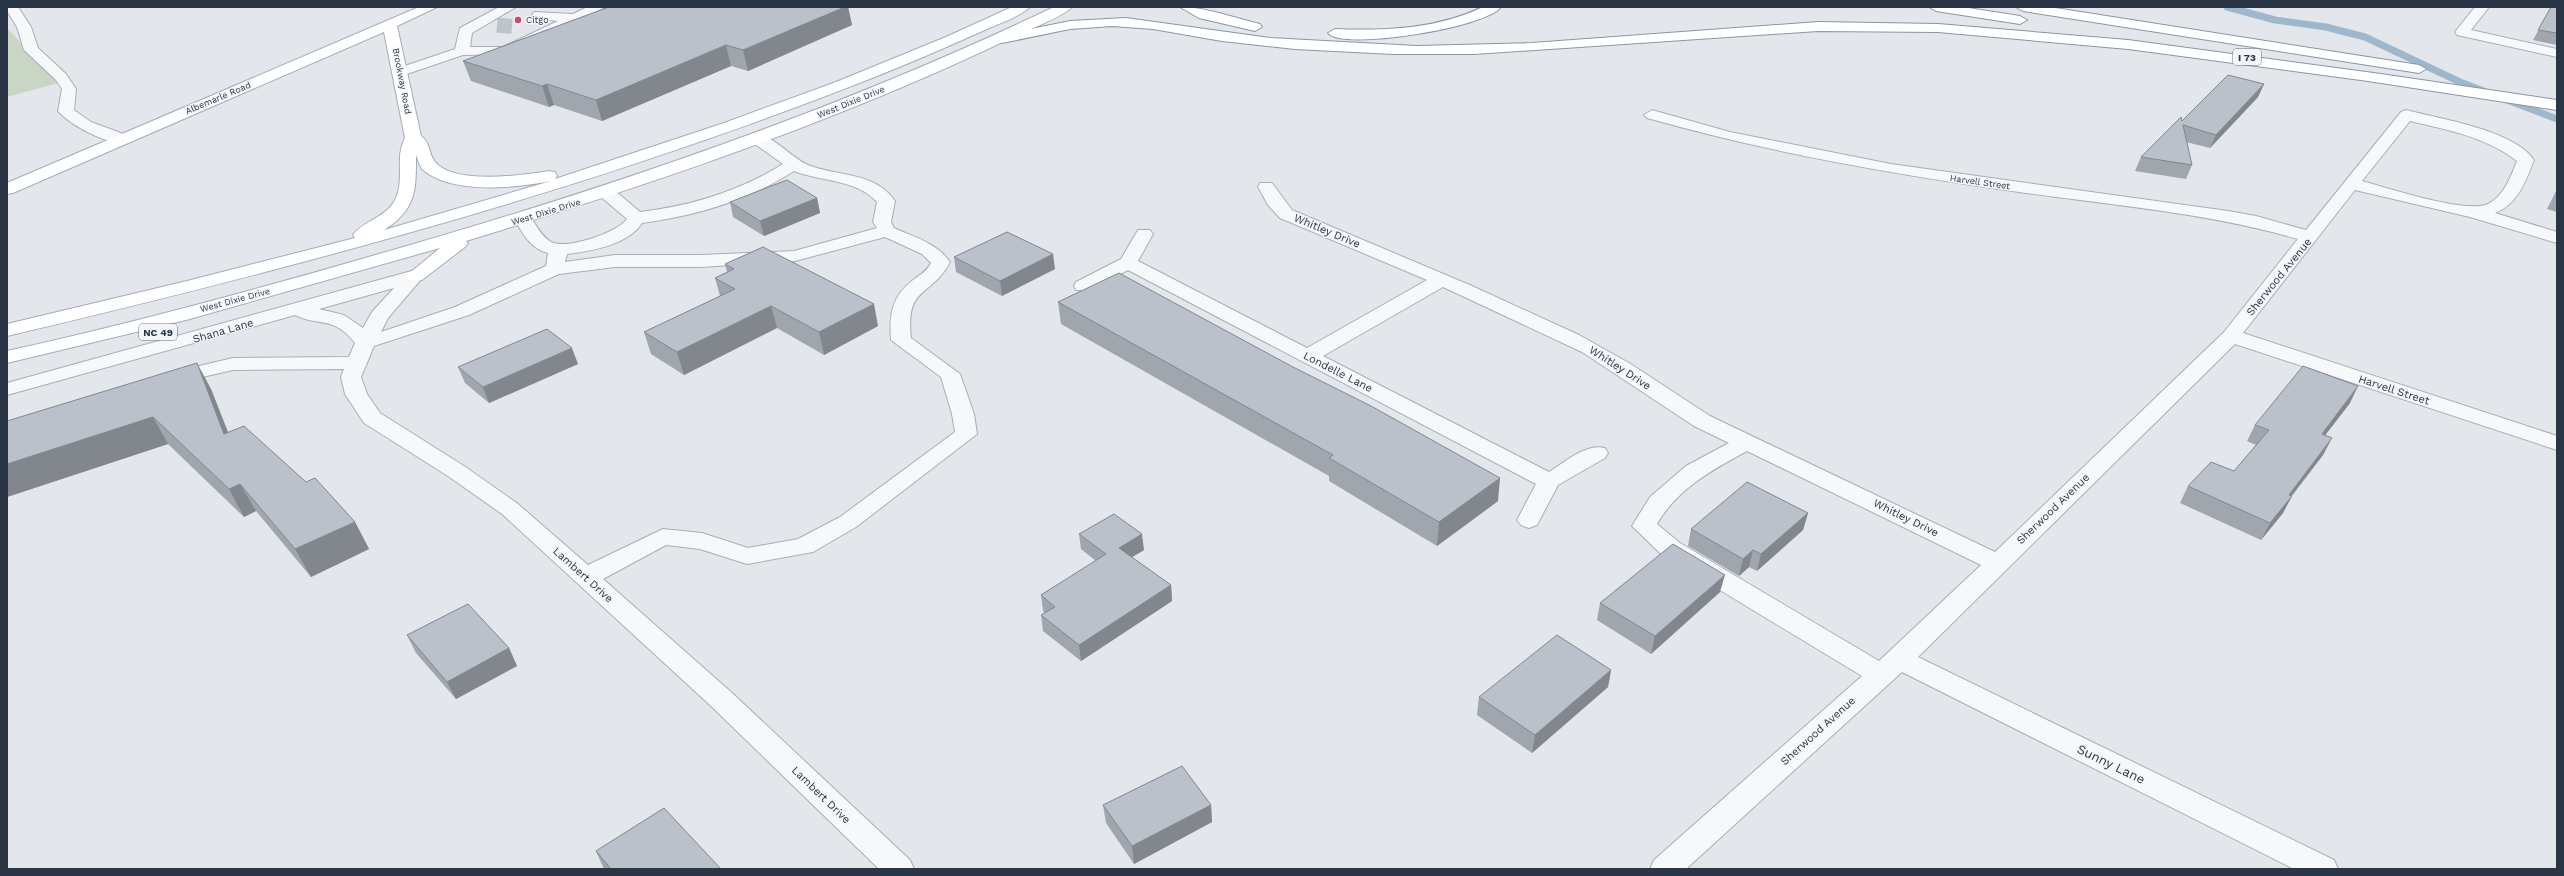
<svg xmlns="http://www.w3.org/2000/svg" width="2564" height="876" font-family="'Work Sans',sans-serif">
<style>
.green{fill:#cad6c4}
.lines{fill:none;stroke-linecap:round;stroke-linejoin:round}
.stream{stroke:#9db8cc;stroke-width:7}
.minor-tunnel{stroke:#bec4cb;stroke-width:15;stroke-dasharray:15 8;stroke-linecap:butt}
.minor-casing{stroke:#a8aeb7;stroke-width:2}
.major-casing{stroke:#a2adb8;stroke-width:2}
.highway-casing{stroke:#8a96a3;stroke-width:2}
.minor{fill:#f6f8fa;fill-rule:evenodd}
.major{fill:#fff;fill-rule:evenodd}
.highway{fill:#fff;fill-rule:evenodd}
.wall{fill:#a0a6ae}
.shaded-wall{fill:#82878d}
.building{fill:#bac1ca;stroke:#82878d}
.poi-dot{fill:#d34667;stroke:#f3f6f9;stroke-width:1.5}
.labels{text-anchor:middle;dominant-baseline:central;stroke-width:3;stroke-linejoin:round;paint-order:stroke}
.far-poi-label{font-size:9px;fill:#2a3645;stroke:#f3f6f9;text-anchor:start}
.far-street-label{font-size:9px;fill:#2a3645;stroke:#f3f6f9}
.shield{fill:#f3f6f9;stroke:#66707b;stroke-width:1}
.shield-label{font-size:10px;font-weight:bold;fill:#2a3645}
.street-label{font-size:11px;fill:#2a3645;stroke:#f3f6f9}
.near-street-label{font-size:13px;fill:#2a3645;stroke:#f3f6f9}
</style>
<rect width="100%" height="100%" fill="#e3e7ec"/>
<polygon class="green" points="7,28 58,83 7,97"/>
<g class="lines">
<polyline class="stream" points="2227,7 2275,20 2326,27 2365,37 2460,82 2557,119"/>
<polyline class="minor-tunnel" points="497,25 519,27"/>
<g class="minor-casing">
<g id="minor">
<path d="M7,7H18L31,27L38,48L66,74L76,89L74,110L91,122L129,136L131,139L129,142C111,147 74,127 61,114L58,111L62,89L56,80L24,50L17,27L7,11Z"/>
<polygon points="499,7 516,7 472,33 470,47 503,47 558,21 534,18 532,15 534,12 573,14 587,7 605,7 510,54 463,55 401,76 394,72 396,69 455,49 460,28"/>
<polygon points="2475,7 2489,7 2471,30 2557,49 2557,57 2457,35 2455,32"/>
<path d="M1652,110L1730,132L1891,164L2228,211L2256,216L2306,230L2401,112L2406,110C2440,119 2514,130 2534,160C2526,181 2517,205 2495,213L2557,232V243L2470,217L2355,190L2243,333L2557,436V450L2235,344L1918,657L2334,860L2338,869H2294L1902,672L1686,869H1650L1654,860L1862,676L1662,555L1632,526L1650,497L1686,466L1729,443L1694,426L1582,352L1443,287L1323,356L1549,472C1565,462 1586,443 1605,448L1608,453L1605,458L1558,485L1537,525L1529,528L1521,525L1517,520L1536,484L1128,270L1090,290H1076L1074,286L1076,282L1121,259L1138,230H1150L1153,234L1138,261L1307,348L1427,280L1280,218L1268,205L1258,187L1260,183H1272L1292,210L1472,286L1579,335L1629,363L1710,416L1995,552L2224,332L2298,239C2208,213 2112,205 2019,192C1892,174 1771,153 1647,118L1644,115ZM2410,121C2448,130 2486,137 2517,161C2511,176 2504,196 2488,204C2466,214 2388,188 2362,181ZM1747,451L1981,565L1879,661L1680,543L1657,524C1677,489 1712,470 1747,451Z"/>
<path d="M758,134C778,139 790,157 808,165C838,177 874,171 895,201L891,222L894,228C914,237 937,243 950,262C931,298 905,285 911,338L960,374L974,414L977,434L856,527L813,552L747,564L700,549L666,545L603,579L731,692L910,860L914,869H879L711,706L502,514L448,476L364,423L345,394L341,377L344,369L233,370L172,384L165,382L162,378L165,374L233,358L349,357L355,343C333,315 319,327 295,315L7,395V383L415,270L422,272L424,276L388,318L381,332L455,307L546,266L548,253C531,249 523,234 514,219L517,215H529C536,225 541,236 551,242C566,250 617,233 627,219L601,197L598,193L601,189H613L640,212C690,206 740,191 783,164L752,142L750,139L752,136ZM794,171C822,182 856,179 877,202L873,222L877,228L794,251L701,255H615L565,262L567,254C591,251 628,245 642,223C694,216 750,200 794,171ZM885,237L922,254L931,263C927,271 920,275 913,280C892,296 889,314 891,340L941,377L952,414L955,432L840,517L798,539L748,548L702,533L663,529L588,565L518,504L464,466L380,413L367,394L361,377L374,346L469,315L559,274L615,267H701L795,261ZM394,288L372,312L363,328L344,315L319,309Z"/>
</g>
</g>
<g class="major-casing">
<g id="major">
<path d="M419,7H437L397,26L421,136C431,143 428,153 435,162C454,185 524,175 549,171L555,172L557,176L555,179L724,123L836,82L946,37L1012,7H1030C1019,17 1000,23 987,29C947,47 908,64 867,80C588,190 299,267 7,336V324L187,281L355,238L353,235C362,222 384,218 394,202C406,181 394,158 405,138L384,32L13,193L7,194V183ZM416,155C418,159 419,165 422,169C451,195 516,188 551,181L384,230C417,209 416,189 416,155Z"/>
<path d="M1054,7H1072C1066,15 1022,33 1011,38C836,122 652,184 466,241L468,243L465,247L422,280H408L406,276L440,248L186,320L7,363V351C130,324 251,291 372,256C607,189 834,112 1054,7Z"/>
</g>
</g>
<g class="highway-casing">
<g id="highway">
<path d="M1180,7C1206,7 1234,18 1260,24L1262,27L1255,31L1199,18Z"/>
<path d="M1483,7H1501C1486,28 1341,51 1328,33L1335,29C1386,31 1437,29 1483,7Z"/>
<polygon points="1929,7 1962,7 2020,16 2027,20 2020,24 1936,11"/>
<polygon points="2016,7 2049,7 2419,65 2426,69 2419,73 2023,11"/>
<polygon points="1126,18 1270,38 1417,46 1532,43 1818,22 1938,24 2128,40 2381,74 2557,100 2557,110 2368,81 2128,49 1938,32 1818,31 1474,54 1393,54 1295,49 1222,41 1153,29 1112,26 1070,29 1002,43 995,39 1002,35 1070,21"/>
</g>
</g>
<use href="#minor" class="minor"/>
<use href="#major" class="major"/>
<use href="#highway" class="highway"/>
</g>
<g class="wall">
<polygon points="609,7 848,7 852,25 748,71 731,66 602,121 554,105 549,107 471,81 463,61"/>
<polygon points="2551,7 2557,7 2557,45 2533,40"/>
<polygon points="2264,84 2258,97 2210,148 2186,142 2192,165 2186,179 2135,171 2141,157 2182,121"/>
<polygon points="2557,189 2557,212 2547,209"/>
<polygon points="817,198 820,213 764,236 733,217 730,202"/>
<polygon points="954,257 1055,269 1002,296 956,272"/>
<polygon points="725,264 878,326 824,355 777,328 684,375 651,354 644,332 720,296 715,278 727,272"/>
<polygon points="1058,302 1498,501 1437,546 1329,481 1329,476 1061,324"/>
<polygon points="578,364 489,403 465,383 458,367"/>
<polygon points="211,389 228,432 306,482 355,522 369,549 311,577 256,511 244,517 168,444 7,497 7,421"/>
<polygon points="2350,403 2325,435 2323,455 2292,496 2283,513 2261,540 2180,503 2188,486 2234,471 2256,445 2247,441 2255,425"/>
<polygon points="1808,513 1803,530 1757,571 1749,567 1739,576 1688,546 1691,529"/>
<polygon points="1079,534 1144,550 1131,557 1171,585 1172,601 1081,661 1043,631 1041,615 1045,613 1043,611 1041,595 1096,561 1081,549"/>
<polygon points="1720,592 1651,654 1597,620 1600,603"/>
<polygon points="407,635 509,648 517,666 456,699 416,653"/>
<polygon points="1611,670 1608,687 1532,753 1477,715 1479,697"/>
<polygon points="1103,805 1211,805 1212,822 1134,864 1106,823"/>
<polygon points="596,851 721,869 604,869"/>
</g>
<g class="shaded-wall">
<polygon points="845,7 848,7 852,25 748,71 743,50"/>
<polygon points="726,45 731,66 602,121 596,100"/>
<polygon points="547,84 554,105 549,107 542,86"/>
<polygon points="2264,84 2258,97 2210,148 2216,135"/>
<polygon points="817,198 820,213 764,236 760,221"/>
<polygon points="1053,254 1055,269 1002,296 1000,281"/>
<polygon points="874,304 878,326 824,355 819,332"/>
<polygon points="771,306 777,328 684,375 677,352"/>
<polygon points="572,348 578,364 489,403 483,387"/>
<polygon points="197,363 211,389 239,461 224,434"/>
<polygon points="2358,386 2350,403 2313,451 2322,434"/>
<polygon points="153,417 168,444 7,497 7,464"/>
<polygon points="2332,438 2323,455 2281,509 2292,496 2283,513 2261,540 2270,523 2289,495"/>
<polygon points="1500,478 1498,501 1437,546 1439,522"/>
<polygon points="240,484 256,511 244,517 229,489"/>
<polygon points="1808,513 1803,530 1757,571 1761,554"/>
<polygon points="355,522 369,549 311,577 295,549"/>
<polygon points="1142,534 1144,550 1121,564 1119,548"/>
<polygon points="1753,550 1749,567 1739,576 1743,559"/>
<polygon points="1725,575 1720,592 1651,654 1655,636"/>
<polygon points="1171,585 1172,601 1081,661 1079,645"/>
<polygon points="509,648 517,666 456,699 447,682"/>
<polygon points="1611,670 1608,687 1532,753 1535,735"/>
<polygon points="1211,805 1212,822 1134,864 1132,846"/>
</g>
<g class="building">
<polygon points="609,7 845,7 743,50 726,45 596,100 547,84 542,86 463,61"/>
<polygon points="2551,7 2557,7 2557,33 2538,30"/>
<polygon points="2228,75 2264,84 2216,135 2183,125 2192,165 2141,157 2181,117 2182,121"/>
<polygon points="787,180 817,198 760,221 730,202"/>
<polygon points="1007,232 1053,254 1000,281 954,257"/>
<polygon points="763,247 874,304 819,332 771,306 677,352 644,332 735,289 715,278 734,269 725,264"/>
<polygon points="1119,273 1293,367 1371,406 1500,478 1439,522 1329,458 1333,455 1058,302"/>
<polygon points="547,329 572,348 483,387 458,367"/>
<polygon points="197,363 224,434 244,426 306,482 315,478 355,522 295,549 240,484 229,489 153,417 7,464 7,421"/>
<polygon points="2303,366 2358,386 2322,434 2332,438 2289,495 2292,496 2270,523 2188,486 2211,462 2234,471 2269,430 2255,425"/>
<polygon points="1747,482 1808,513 1761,554 1753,550 1743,559 1691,529"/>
<polygon points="1114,514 1142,534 1119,548 1171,585 1079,645 1041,615 1055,607 1041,595 1106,554 1079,534"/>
<polygon points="1673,544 1725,575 1655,636 1600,603"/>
<polygon points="468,604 509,648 447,682 407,635"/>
<polygon points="1557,635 1611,670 1535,735 1479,697"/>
<polygon points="1182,766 1211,805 1132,846 1103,805"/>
<polygon points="664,808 721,869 611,869 596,851"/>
</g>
<circle class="poi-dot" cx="518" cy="20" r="4"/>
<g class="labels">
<g class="far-poi-label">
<text x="526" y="20">Citgo</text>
</g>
<g class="far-street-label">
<text transform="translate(402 81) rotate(79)">Brookway Road</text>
<text transform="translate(218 98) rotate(-23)">Albemarle Road</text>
<text transform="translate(851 102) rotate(-22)">West Dixie Drive</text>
<text transform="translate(1980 182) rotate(8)">Harvell Street</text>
<text transform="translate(546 212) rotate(-17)">West Dixie Drive</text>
<text transform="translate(235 300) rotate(-15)">West Dixie Drive</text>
</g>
<g class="shield">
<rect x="2233" y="49" width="28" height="16" rx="3"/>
<rect x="139" y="324" width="38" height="16" rx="3"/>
</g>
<g class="shield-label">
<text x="2247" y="57">I 73</text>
<text x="158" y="332">NC 49</text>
</g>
<g class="street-label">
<text transform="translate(1327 231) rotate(23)">Whitley Drive</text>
<text transform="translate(2279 277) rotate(-51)">Sherwood Avenue</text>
<text transform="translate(223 331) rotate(-16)">Shana Lane</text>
<text transform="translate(1620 368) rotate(33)">Whitley Drive</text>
<text transform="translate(1338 372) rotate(27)">Londelle Lane</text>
<text transform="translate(2394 390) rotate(18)">Harvell Street</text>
<text transform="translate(2053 509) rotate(-44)">Sherwood Avenue</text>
<text transform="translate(1906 518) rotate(26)">Whitley Drive</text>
<text transform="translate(583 575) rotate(42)">Lambert Drive</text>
<text transform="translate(1818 731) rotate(-42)">Sherwood Avenue</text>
<text transform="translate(821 795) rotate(44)">Lambert Drive</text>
</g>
<g class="near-street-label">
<text transform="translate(2111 764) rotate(26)">Sunny Lane</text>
</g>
</g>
<rect width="2564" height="876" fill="none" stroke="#2a3645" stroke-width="16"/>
</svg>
